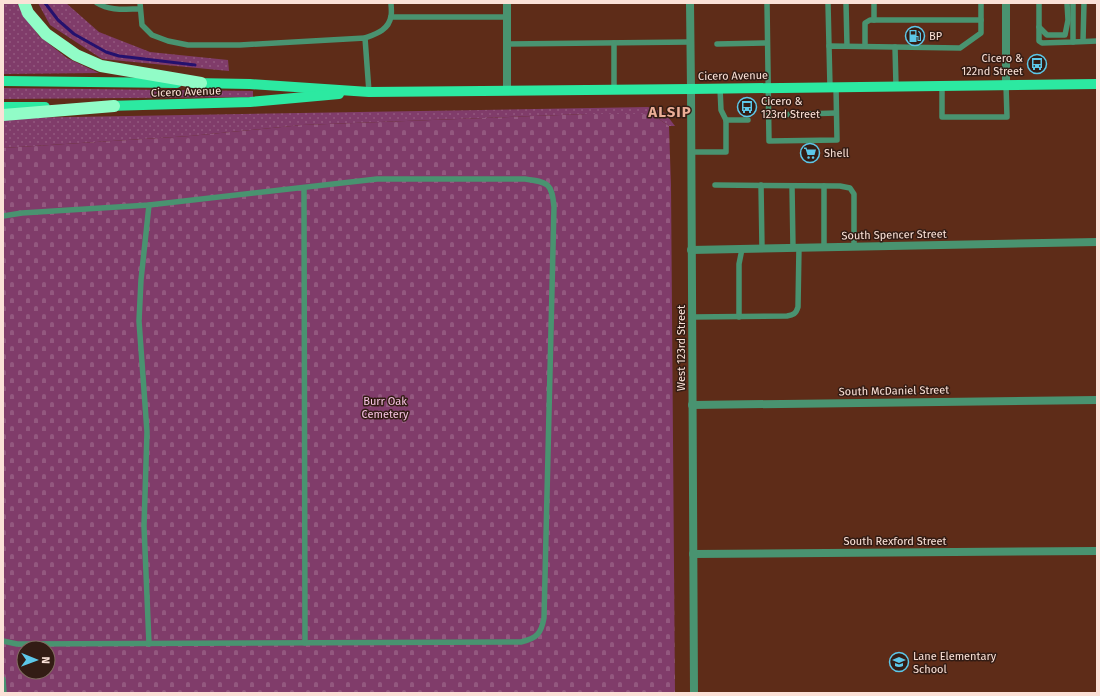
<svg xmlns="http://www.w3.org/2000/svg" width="1100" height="696" font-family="'Fira Sans',sans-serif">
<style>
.grass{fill:url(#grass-dots)}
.cemetery{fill:url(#cemetery-stones);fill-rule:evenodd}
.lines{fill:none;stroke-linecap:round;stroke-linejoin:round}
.stream{stroke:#24116e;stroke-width:3}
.service{stroke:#499370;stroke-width:5.5}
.minor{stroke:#499370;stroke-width:8}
.tertiary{stroke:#499370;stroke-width:8}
.primary{stroke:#2ce9a1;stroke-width:10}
.motorway{stroke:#91fcc7;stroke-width:12}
.labels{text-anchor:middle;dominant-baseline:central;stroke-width:3;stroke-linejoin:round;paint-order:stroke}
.poi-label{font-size:11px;fill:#fbe1d7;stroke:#331c14;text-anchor:start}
.street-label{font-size:11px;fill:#fbe1d7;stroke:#331c14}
.park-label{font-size:11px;fill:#f5c2e1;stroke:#331c14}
.district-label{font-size:15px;font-weight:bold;letter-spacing:1px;fill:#ebae97;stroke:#331c14}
</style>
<defs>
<pattern id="grass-dots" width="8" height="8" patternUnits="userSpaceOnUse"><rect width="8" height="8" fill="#803c6a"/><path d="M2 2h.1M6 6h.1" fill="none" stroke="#93587f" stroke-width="1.8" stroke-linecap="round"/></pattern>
<pattern id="cemetery-stones" width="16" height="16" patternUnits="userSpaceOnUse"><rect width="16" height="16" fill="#803c6a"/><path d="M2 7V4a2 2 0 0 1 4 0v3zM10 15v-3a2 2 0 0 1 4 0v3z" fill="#93587f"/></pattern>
</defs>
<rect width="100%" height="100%" fill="#5e2c18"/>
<g class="grass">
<polygon points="3,3 17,3 19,7 39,36 67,58 99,73 3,74"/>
<polygon points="38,3 66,3 99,32 150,52 228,60 229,71 102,59 50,25"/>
<polygon points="3,88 253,91 253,97 3,99"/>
<polygon points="648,107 665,113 675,126 669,126 653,115 587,114 302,125 190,136 3,148 3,119 15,118"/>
</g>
<path class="cemetery" d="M587,114H649L653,115L669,126L671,186L675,693H3V148L190,136L302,125ZM24,648H48V672H24Z"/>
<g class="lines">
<polyline class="stream" points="45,3 58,20 74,34 106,52 119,56 195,65"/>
<g class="service">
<path d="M97,3C110,11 125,9 140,9"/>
<polyline points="140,3 142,25 152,35 168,41 188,45 240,45 365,38 369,92"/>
<polyline points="767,3 769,141 837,140 836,87"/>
<polyline points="828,3 829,46"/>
<polyline points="846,3 847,46"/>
<polyline points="874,3 874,20"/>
<polyline points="1039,3 1039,41 1042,43 1073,42 1073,3"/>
<polyline points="391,17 507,17"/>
<polyline points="1039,27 1047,35 1065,35 1068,20 1067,3"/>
<path d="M365,38C376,34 389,30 391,16C392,12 391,7 391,3"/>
<polyline points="1083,41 1084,3"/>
<polyline points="1073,42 1097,41"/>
<polyline points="507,44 690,42"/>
<polyline points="717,44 767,43"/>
<polyline points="865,46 865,23 870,20 981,20"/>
<polyline points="895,47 896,86"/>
<polyline points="942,85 942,117 1007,117 1006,85"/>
<polyline points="830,87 829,46 960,48 981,33 981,3"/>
<polyline points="614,90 614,43"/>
<polyline points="769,115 836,113"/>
<polyline points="726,120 748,120"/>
<polyline points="691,152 726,152 726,120 721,110 720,88"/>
<polyline points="715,185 840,186 850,188 854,194 854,246"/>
<polyline points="761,185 762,248"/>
<polyline points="792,186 793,248"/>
<polyline points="824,186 824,247"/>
<polyline points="304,188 305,643"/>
<polyline points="149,205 141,280 139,321 147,432 144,526 149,644"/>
<path d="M3,216L22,213L149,205L377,179H525C548,182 552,183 554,207L544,618C541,634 537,638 521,642L17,644L3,641"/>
<path d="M692,317L787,316C793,315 796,314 798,307L799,247"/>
<polyline points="739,317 739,264 742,249"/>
<polyline points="3,679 4,693"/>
</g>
<g class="minor">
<polyline points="507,3 507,91"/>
<polyline points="690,3 691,89"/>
<polyline points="691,250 1097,242"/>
<polyline points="692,405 1097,400"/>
<polyline points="693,554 1097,551"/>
</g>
<g class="tertiary">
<polyline points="1006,3 1006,85"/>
<polyline points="691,89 694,693"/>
</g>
<g class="primary">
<polyline points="3,81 177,83"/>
<polyline points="193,83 250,84 369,92 691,89 1097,84"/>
<polyline points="107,106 250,102 339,94"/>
<polyline points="3,107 45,107"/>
</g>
<g class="motorway">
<polyline points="24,3 28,13 46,34 76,55 101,66 201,83"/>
<polyline points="3,115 114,106"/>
</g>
</g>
<defs>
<g id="fuel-ring" transform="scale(1)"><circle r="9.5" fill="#331c14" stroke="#5dc7e8" stroke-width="1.5"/><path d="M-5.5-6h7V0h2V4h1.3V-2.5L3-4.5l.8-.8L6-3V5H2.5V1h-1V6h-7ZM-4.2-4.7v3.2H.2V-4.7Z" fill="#5dc7e8"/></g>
<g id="bus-ring" transform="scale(1)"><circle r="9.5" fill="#331c14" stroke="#5dc7e8" stroke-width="1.5"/><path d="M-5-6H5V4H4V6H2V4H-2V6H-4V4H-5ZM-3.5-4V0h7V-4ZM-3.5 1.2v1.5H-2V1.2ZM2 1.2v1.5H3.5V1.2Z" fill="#5dc7e8"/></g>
<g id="supermarket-ring" transform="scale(1)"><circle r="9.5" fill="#331c14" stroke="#5dc7e8" stroke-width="1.5"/><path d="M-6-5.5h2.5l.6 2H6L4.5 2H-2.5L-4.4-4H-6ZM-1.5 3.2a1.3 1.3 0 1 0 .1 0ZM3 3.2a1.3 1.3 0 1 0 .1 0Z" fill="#5dc7e8"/></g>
<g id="school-ring" transform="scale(1)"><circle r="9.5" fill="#331c14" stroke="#5dc7e8" stroke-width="1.5"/><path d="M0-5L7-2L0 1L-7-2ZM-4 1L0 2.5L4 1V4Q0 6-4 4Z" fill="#5dc7e8"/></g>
</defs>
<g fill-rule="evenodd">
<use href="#fuel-ring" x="915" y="36"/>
<use href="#bus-ring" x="1037" y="64"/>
<use href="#bus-ring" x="747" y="107"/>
<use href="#supermarket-ring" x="810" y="153"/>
<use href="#school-ring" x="899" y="662"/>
</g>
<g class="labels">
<g class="poi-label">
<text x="929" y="36">BP</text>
<text x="1023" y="58" text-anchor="end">Cicero &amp;<tspan x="1023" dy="13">122nd Street</tspan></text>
<text x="761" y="101">Cicero &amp;<tspan x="761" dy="13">123rd Street</tspan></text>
<text x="824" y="153">Shell</text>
<text x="913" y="656">Lane Elementary<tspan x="913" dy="13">School</tspan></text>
</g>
<g class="street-label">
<text transform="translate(733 76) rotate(-1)">Cicero Avenue</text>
<text transform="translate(186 92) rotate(-2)">Cicero Avenue</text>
<text transform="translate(894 235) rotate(-1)">South Spencer Street</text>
<text transform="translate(681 348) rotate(-90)">West 123rd Street</text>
<text transform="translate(894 391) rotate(-1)">South McDaniel Street</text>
<text x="895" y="541">South Rexford Street</text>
</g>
<g class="park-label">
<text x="385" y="401">Burr Oak<tspan x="385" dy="13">Cemetery</tspan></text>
</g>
<g class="district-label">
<text x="670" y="112">ALSIP</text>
</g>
</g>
<rect width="1100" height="696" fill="none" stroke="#fbe1d7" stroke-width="8"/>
<g transform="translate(36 660) rotate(91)"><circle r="19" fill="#331c14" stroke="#836b62"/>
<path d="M0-3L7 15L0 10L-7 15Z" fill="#5dc7e8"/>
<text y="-6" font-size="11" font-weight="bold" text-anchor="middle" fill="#fbe1d7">N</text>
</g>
</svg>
